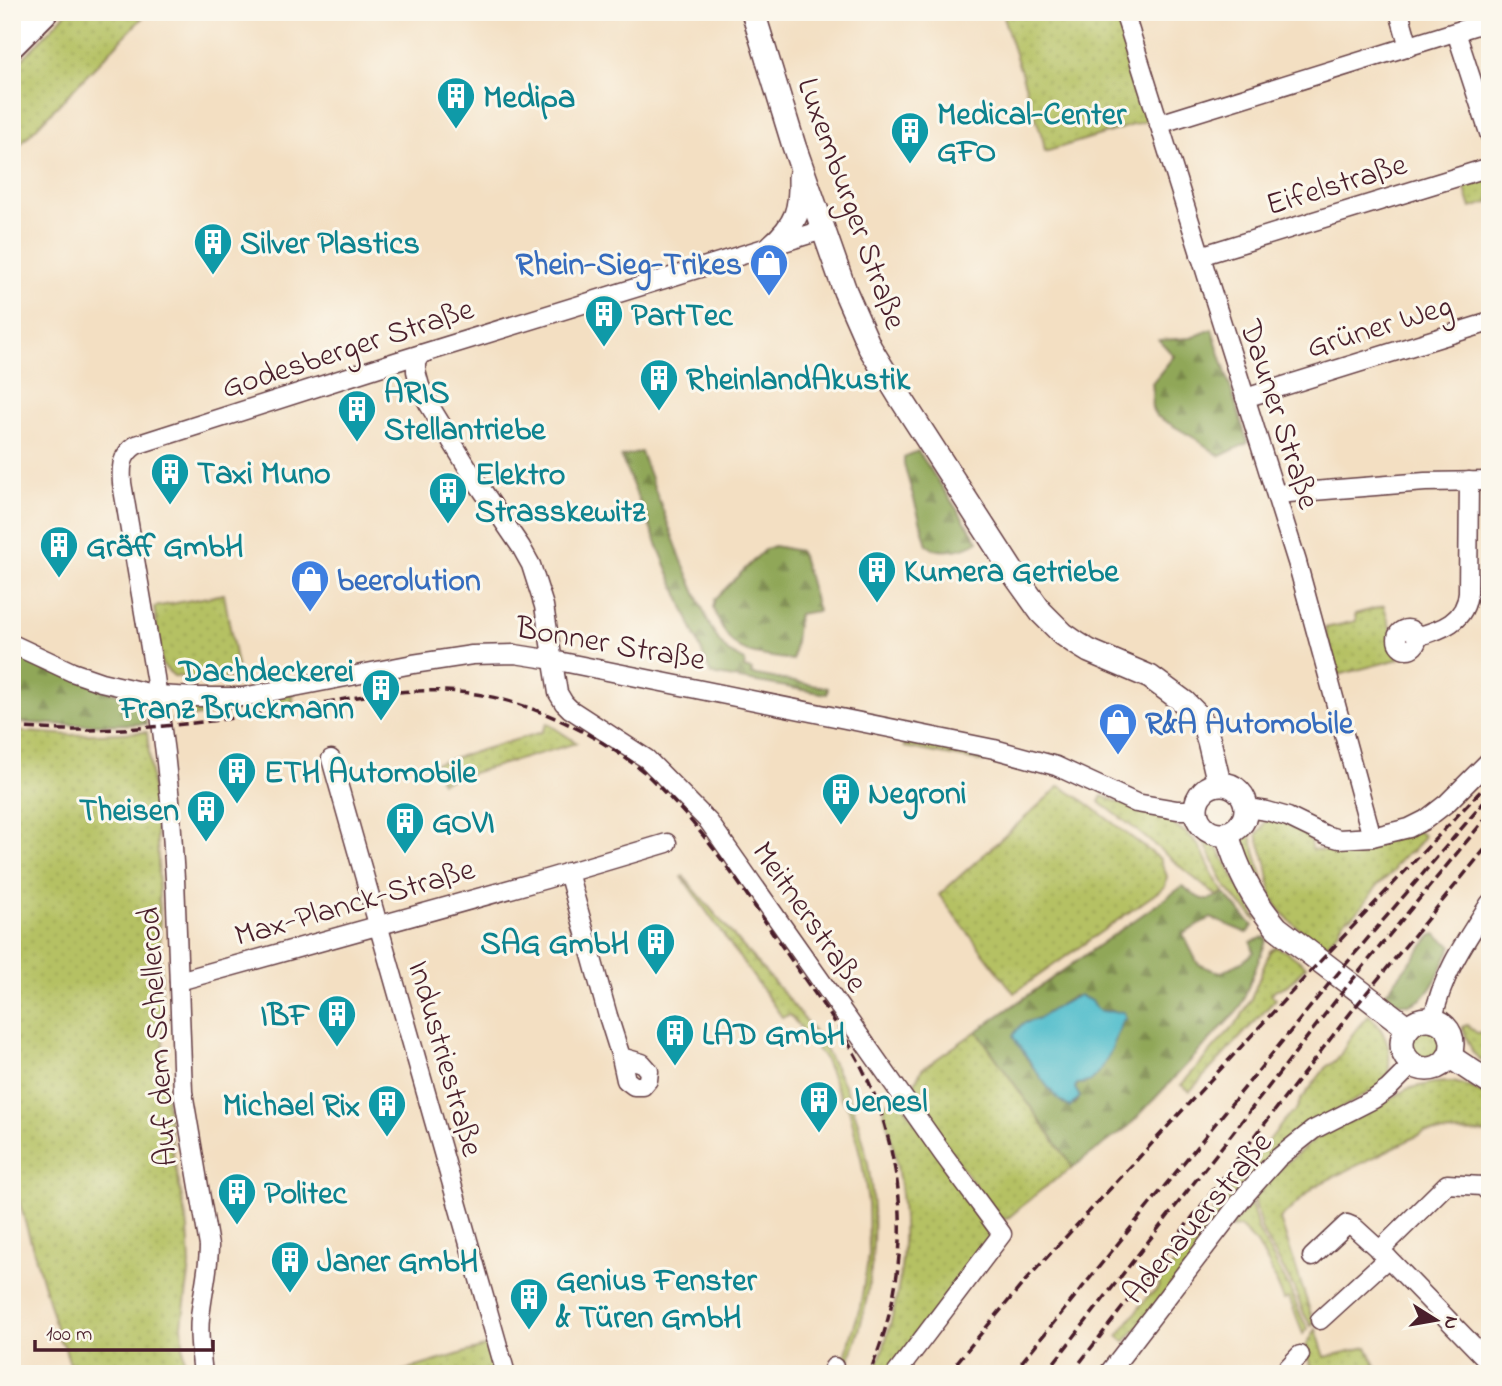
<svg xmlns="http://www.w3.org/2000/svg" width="1502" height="1386" viewBox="0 0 1502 1386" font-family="'Indie Flower',sans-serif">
<defs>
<pattern id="green-dots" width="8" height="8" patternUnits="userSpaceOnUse" patternTransform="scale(1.75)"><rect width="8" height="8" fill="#b5c163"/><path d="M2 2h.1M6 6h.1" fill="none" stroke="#9da556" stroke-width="1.8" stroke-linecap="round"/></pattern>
<pattern id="forest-firs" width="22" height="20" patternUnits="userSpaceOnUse" patternTransform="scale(1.75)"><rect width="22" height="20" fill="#90a759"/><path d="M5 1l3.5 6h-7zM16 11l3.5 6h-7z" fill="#78874a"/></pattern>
</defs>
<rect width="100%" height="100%" fill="#fbf7ec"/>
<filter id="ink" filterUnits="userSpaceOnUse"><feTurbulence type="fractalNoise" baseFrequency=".0143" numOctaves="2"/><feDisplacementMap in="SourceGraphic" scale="14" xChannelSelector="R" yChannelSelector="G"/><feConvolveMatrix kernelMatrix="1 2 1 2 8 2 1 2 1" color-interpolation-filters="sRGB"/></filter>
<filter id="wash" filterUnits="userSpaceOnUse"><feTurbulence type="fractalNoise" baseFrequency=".00686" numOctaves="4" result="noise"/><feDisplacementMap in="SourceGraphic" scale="28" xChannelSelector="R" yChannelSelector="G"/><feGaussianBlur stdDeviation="1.57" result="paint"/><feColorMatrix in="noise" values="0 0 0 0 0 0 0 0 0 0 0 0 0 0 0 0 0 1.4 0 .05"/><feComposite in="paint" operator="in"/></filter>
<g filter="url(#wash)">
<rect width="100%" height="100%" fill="#f3dfc2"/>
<g fill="url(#green-dots)" stroke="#807047" stroke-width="2">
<path d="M67,12H148L12,153V70Z"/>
<path d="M1004,12H1118L1149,120L1045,152L1043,140L1005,23Z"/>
<path d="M1487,175L1490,176V202L1471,208L1463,183Z"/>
<path d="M224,594L239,677L212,679L174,676L162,665L154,607Z"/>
<path d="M1384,606L1399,659L1338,675L1325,628L1356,621L1355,614Z"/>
<path d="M292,693L293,702L172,720L173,718L191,714L190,705Z"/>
<path d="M547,723L577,743L441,782L434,764L542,732Z"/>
<path d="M12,731L71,735L147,732L155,813L158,858L164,1075L173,1154L188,1228L189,1245L190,1266L182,1325L185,1374H73L64,1345L60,1341L57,1331L12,1177Z"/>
<path d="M905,738L998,759L986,757L984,762L904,747Z"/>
<path d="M1060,786L1084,801L1160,859L1167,876L1165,887L1014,993L939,895Z"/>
<path d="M1102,796L1150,814L1173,819L1176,827C1208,841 1204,869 1224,892L1217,896C1177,866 1140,830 1099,802Z"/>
<path d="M1261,816L1252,830L1251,836L1270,906C1263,892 1245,861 1243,848C1241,834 1248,820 1261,816Z"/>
<path d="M1269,816L1309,833L1311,849L1323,851L1330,842L1416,830L1424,836L1412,852L1407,853L1395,866L1394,871L1378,885L1363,905L1352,917L1347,918L1341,925L1339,930L1324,948L1290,921L1277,906L1272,896L1266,862L1257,835Z"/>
<path d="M1183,820C1193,822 1194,828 1202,834C1207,838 1211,840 1216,845L1257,919L1256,920C1245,908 1231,896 1223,882C1211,860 1208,837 1183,824Z"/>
<path d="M683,876C706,903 728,930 752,957C777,986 804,1015 824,1048C885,1146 887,1269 844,1374H837L844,1360L860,1307L869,1254L868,1204L865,1181L861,1158L849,1109L841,1098L824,1058L790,1015L782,1017L682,877Z"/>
<path d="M1276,947L1289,953L1306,966C1297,975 1289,988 1276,989L1271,994L1276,999L1190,1091L1181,1085L1240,1019L1251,999L1270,951Z"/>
<path d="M1369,1015C1379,1025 1387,1036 1389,1051C1390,1059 1388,1067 1390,1075L1377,1088L1316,1122L1125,1342L1118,1336L1149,1295C1156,1293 1159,1287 1160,1281L1186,1250L1215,1209C1221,1202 1230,1200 1231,1189L1288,1116C1295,1113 1298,1108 1300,1101L1327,1066C1339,1062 1345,1046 1351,1036C1356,1029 1363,1021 1369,1015Z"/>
<path d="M1467,1025L1477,1033L1490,1031V1068L1473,1053L1462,1027Z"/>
<circle cx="1427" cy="1044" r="19"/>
<path d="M977,1031L1073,1167L1040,1191L1007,1219L999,1218L911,1097L912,1088L922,1069Z"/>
<path d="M1453,1082L1470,1087L1490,1098V1133L1425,1132L1315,1186L1280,1219L1314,1323L1311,1326L1303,1312L1294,1288L1261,1229L1254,1198L1285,1164L1316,1138L1370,1112L1407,1089L1433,1083Z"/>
<path d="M898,1098L991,1224L992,1237L888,1374H874C911,1278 912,1203 882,1105Z"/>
<path d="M1251,1202L1258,1230L1290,1289L1300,1314L1308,1329L1303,1334L1289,1298L1284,1300L1269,1265L1257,1244L1240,1227L1230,1228Z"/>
<path d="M1316,1329L1325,1357L1367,1347L1380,1374H1315L1304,1350Z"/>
<path d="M490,1345L498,1374H393Z"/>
</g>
<g fill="url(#forest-firs)" stroke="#6d6342" stroke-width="2" fill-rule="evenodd">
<path d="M1212,329L1248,443L1220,456L1196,439L1158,417C1146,407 1155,396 1152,383L1174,356L1159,340L1191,338Z"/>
<path d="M918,451L978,541C965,550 940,555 927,545L904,464V457Z"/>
<path d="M641,452L682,561L710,626L719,641L728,652L745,661L744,668L752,670L751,674L828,688L827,694L711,674L621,457Z"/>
<path d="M774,546L799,551L802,556L818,611L798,614L793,660C745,653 731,656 713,607L715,599L764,550Z"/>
<path d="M12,651L120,695L121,701L137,706L144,711L146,724L67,725L12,722Z"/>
<path d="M1183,886C1199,900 1205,904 1224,893L1253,926L1247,933L1211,918L1183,934L1198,964L1220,973L1242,962L1254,952L1251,942L1264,937L1267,939L1240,1008L1129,1126L1073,1167L977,1031ZM1074,996L1098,1011H1114L1086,1083L1078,1084L1075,1088L1078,1101L1073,1105L1064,1104L1039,1075L1026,1057L1022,1024L1039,1018Z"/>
<path d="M1435,934L1452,946C1437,975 1424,1025 1384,995L1431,936Z"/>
</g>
<path fill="#52becc" stroke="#4e6e7c" stroke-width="2" d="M1079,995L1091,1001C1097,1016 1110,1010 1124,1012L1126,1019L1122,1021C1117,1037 1104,1073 1089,1082C1088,1082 1078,1084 1077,1084L1075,1088L1080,1097L1070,1107C1055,1101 1034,1069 1025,1054C1021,1048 1015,1043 1013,1035L1022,1024L1039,1018L1058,1006Z"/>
</g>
<g filter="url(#ink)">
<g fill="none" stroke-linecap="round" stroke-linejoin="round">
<g stroke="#633c42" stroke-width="21">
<g id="minor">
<path d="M1124,12L1297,562L1372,837"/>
<path d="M1399,12L1409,47"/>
<path d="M1456,32L1490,136"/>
<path d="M1159,124L1490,21"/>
<path d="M1200,256L1490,167"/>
<path d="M421,354L416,362V371L420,386L428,403L476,481L521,547L531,565L544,606L558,693L564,703L570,709L647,759L709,822L943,1154L1002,1234L896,1374"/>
<path d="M1245,398L1490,322"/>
<path d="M1276,494L1425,482L1490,481"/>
<circle cx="1407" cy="639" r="10"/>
<path d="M1416,637C1441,630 1466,622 1468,592L1469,481"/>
<path d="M12,644L72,672L101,682L157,695L195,697H243L413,664L472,655L515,654L553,660L994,749L1056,766L1136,803L1177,810H1196"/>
<path d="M331,759L506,1374"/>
<path d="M1247,808L1267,811L1288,817L1325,835L1339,839L1372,837L1409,828L1425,820L1447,803L1490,760"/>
<path d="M568,872L608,1016L621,1057L626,1080L634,1086H643L648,1080L649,1071L642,1063L621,1057"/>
<path d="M179,981L546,879L667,843"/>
<path d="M1433,1020C1441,976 1466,940 1490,903"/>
<path d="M1379,1251L1447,1184L1482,1186L1490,1193"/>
<path d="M1312,1257L1347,1224L1354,1227L1388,1258L1320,1320"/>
<path d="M1388,1258L1490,1363"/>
<path d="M203,1374C201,1355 198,1337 200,1318C202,1294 209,1270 209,1246L183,1092L175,879L170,800L165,753L155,677L122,483C121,467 121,455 136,445L395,362L823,230"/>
<path d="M831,1374L834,1367"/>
<path d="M1108,1374L1246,1194L1278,1158L1313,1130L1374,1099L1388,1089L1412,1065"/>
<path d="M1282,1374L1300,1355"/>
</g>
</g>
<g stroke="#633c42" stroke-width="26">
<g id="major">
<path d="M753,12L794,146L845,291L870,348L900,397L1016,577L1041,612L1063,634L1076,643L1089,651L1150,677L1184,702L1197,715L1205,729L1209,741L1219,783"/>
<path d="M772,246C797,224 801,209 800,177"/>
<circle cx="1221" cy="809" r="25"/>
<path d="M1227,834C1238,871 1252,899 1277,928L1408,1028"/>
<circle cx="1427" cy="1044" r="25"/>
<path d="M1449,1056L1490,1083"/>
</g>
</g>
<g stroke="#633c42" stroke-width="30">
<g id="highway">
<path d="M12,15L15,12"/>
<path d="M12,44L44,12"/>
</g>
</g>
<use href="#minor" stroke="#fff" stroke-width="18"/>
<use href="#major" stroke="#fff" stroke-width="23"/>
<use href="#highway" stroke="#fff" stroke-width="26"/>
<g stroke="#4a1f2b" stroke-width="3.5" stroke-dasharray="10 5" stroke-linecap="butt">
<path d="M12,727C98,735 182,726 267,713C339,701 413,681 487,696C544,708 597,735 643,771C653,780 662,790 672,800C718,848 754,906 792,961C817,998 846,1033 865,1074C880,1104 889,1137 895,1170C908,1238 896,1311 869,1374"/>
<path d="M947,1374L1026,1280L1311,971L1490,781"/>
<path d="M1012,1374L1328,985L1490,795"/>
<path d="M1045,1374L1340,995L1490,813"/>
<path d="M1071,1374L1355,1007L1490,843"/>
</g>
</g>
</g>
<defs>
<g id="building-pin" transform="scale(2.0125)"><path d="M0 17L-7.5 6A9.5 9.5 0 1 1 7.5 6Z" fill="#0f9aa8" stroke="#fbf7ec"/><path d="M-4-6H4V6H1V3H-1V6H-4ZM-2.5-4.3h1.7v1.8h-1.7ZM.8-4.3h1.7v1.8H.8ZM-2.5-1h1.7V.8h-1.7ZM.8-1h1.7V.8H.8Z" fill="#fff"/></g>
<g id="shop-pin" transform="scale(2.0125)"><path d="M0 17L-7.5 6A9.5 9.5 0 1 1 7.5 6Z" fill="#3f7fe0" stroke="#fbf7ec"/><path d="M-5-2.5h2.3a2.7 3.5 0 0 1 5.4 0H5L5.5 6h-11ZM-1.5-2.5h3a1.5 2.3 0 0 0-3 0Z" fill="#fff"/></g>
</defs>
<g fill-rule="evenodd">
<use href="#building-pin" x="456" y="96"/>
<use href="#building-pin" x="910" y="131"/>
<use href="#building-pin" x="213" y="242"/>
<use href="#shop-pin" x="769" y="263"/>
<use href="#building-pin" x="604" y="314"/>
<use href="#building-pin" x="659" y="378"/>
<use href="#building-pin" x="357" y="409"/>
<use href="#building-pin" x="170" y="472"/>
<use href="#building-pin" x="448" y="491"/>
<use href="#building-pin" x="59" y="545"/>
<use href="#building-pin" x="877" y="570"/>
<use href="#shop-pin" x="310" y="579"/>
<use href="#building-pin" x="381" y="688"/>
<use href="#shop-pin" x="1118" y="722"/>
<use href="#building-pin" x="237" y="771"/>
<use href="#building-pin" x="841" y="792"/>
<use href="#building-pin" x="206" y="809"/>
<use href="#building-pin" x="405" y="821"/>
<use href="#building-pin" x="656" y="942"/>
<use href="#building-pin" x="337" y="1014"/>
<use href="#building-pin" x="675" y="1033"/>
<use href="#building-pin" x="819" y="1100"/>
<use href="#building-pin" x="387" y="1104"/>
<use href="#building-pin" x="237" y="1192"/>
<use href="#building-pin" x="290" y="1260"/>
<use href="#building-pin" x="529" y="1297"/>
</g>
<g text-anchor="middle" stroke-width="6" stroke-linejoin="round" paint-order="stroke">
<g font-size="32" font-weight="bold" fill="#0d838f" stroke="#fbf7ec" text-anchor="start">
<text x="483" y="107">Medipa</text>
<text x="937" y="124">Medical-Center<tspan x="937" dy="37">GFO</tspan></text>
<text x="240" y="253">Silver Plastics</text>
<text x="631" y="325">PartTec</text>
<text x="686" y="389">RheinlandAkustik</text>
<text x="384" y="402">ARIS<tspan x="384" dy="37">Stellantriebe</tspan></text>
<text x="197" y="483">Taxi Muno</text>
<text x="475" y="484">Elektro<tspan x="475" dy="37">Strasskewitz</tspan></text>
<text x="86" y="556">Gräff GmbH</text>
<text x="904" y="581">Kumera Getriebe</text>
<text x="354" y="681" text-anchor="end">Dachdeckerei<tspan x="354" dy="37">Franz Bruckmann</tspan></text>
<text x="264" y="782">ETH Automobile</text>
<text x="868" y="803">Negroni</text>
<text x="179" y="820" text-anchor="end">Theisen</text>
<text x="432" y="832">GOVI</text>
<text x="629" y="953" text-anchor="end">SAG GmbH</text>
<text x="310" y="1025" text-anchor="end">IBF</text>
<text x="702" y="1044">LAD GmbH</text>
<text x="846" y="1111">Jenesl</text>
<text x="360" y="1115" text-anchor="end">Michael Rix</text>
<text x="264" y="1203">Politec</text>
<text x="317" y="1271">Janer GmbH</text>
<text x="556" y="1290">Genius Fenster<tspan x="556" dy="37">&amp; Türen GmbH</tspan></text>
</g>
<g font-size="32" fill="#4a1f2b" stroke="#fbf7ec">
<text transform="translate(1336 183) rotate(-17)" y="11">Eifelstraße</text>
<text transform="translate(853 203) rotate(70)" y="11">Luxemburger Straße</text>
<text transform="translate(1379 325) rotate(-17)" y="11">Grüner Weg</text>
<text transform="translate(347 347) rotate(-18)" y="11">Godesberger Straße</text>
<text transform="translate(1281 414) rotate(72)" y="11">Dauner Straße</text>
<text transform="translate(611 642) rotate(10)" y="11">Bonner Straße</text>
<text transform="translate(354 901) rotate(-16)" y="11">Max-Planck-Straße</text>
<text transform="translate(811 916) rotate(55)" y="11">Meitnerstraße</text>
<text transform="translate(156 1037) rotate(-94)" y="11">Auf dem Schellerod</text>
<text transform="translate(447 1058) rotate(74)" y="11">Industriestraße</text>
<text transform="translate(1196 1217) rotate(-50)" y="11">Adenauerstraße</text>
</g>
<g font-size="32" font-weight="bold" fill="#366cbe" stroke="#fbf7ec" text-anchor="start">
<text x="742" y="274" text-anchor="end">Rhein-Sieg-Trikes</text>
<text x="337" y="590">beerolution</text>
<text x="1145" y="733">R&amp;A Automobile</text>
</g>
</g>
<rect width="1502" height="1386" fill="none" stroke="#fbf7ec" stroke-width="42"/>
<g transform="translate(1436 1320) rotate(101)" stroke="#fbf7ec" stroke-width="5" paint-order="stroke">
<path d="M0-5L12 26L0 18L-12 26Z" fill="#4a1f2b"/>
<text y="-10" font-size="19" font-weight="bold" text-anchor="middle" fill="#4a1f2b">N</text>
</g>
<path d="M35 1340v10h178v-10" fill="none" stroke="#4a1f2b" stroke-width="3.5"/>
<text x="46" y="1340" font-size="21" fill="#4a1f2b" stroke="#fbf7ec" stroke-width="5" paint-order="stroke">100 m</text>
</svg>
